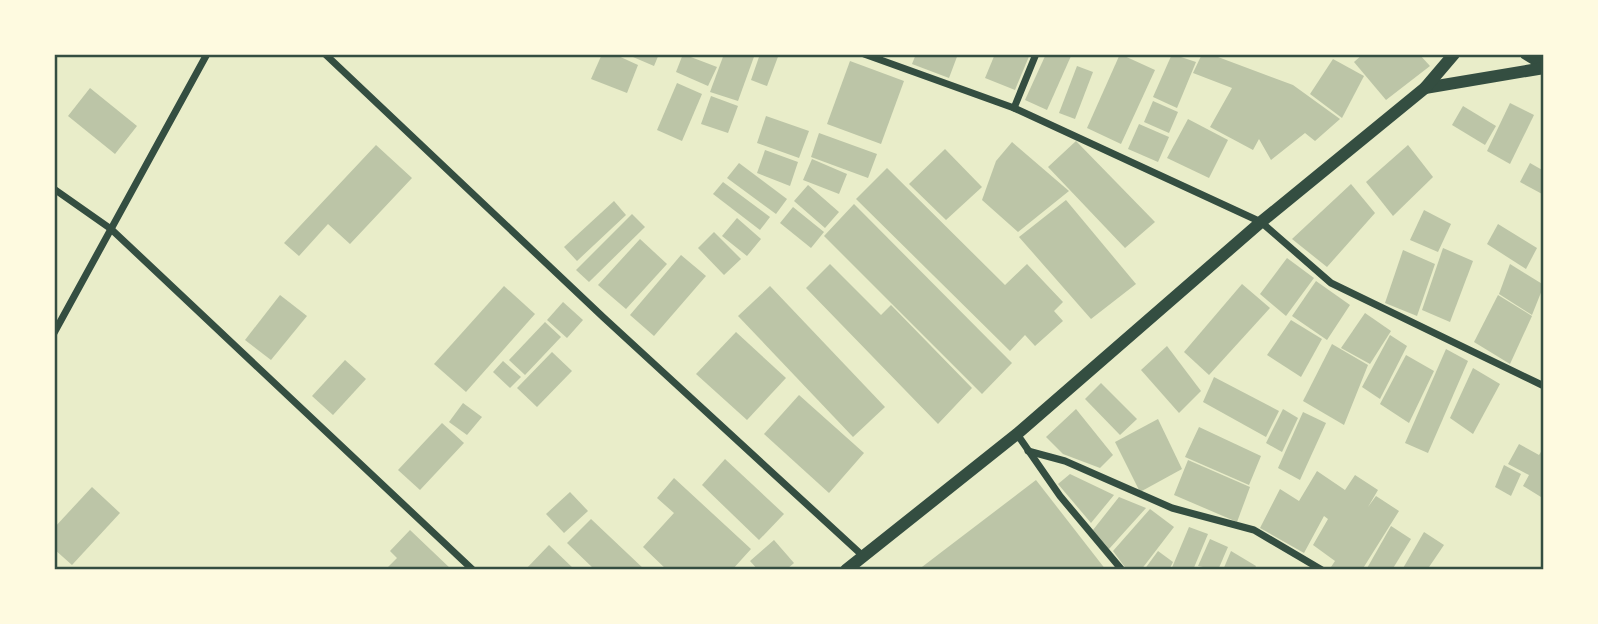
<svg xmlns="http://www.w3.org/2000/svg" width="1598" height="624" viewBox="0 0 1598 624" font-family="Lato,sans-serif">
<rect width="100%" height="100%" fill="#e9edc9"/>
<g fill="#bcc5a7">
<path d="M602,54H614L638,65L627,93L591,79Z"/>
<path d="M626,54H659L654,66Z"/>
<path d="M683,54L717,67L708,86L676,72Z"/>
<path d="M724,54H755L738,101L710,92Z"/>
<path d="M760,54H779L767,86L751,80Z"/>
<path d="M916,54H958L949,78L912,64Z"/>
<path d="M995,54H1030L1015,90L985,78Z"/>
<path d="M1046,54L1071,56L1047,110L1025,100Z"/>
<path d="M1120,54L1155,70L1121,144L1087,128Z"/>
<path d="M1172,54L1196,62L1177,108L1153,97Z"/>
<path d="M1202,54H1210L1293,85L1340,119L1315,141L1305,133L1271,160L1259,139L1253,150L1210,127L1232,88L1193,73Z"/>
<path d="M1363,54H1419L1430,66L1386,100L1354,62Z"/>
<path d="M1333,59L1364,76L1342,118L1310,94Z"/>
<path d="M850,61L904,81L881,144L827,124Z"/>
<path d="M1077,66L1093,72L1075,119L1059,113Z"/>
<path d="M677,83L702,94L682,141L657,130Z"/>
<path d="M90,88L137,126L115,154L68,116Z"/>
<path d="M711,96L738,106L728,133L701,124Z"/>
<path d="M1153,101L1178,112L1169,133L1144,122Z"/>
<path d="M1510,103L1534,115L1510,164L1487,151Z"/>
<path d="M1463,106L1496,126L1485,145L1452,125Z"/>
<path d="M766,116L809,131L799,158L757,143Z"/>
<path d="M1188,119L1228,140L1209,178L1167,158Z"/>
<path d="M1139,124L1169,137L1158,162L1128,149Z"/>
<path d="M819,133L877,154L868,178L811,157Z"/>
<path d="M1076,141L1155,222L1125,248L1048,167Z"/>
<path d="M1012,142L1069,191L1018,232L982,200L996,161Z"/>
<path d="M376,145L412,178L350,244L328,224L299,256L284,243Z"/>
<path d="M1408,145L1433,177L1393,216L1366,182Z"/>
<path d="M945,149L982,187L946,220L909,184Z"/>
<path d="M765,150L798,162L790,186L757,173Z"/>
<path d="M812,159L847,174L839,194L803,180Z"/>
<path d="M739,163L787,199L776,214L727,178Z"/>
<path d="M1530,163L1544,171V195L1520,182Z"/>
<path d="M887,168L1005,285L1027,264L1063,302L1054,311L1063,321L1035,346L1025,335L1010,351L856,199Z"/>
<path d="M723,182L770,217L760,230L713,194Z"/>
<path d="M1351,184L1375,213L1327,267L1292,239Z"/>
<path d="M808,185L839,212L825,228L794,201Z"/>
<path d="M1066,200L1136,284L1091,319L1019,237Z"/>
<path d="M614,201L626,215L577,261L564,247Z"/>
<path d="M854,204L1012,363L982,394L824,236Z"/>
<path d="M793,207L824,232L811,248L780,223Z"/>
<path d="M1424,210L1451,224L1438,252L1410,240Z"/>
<path d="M632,214L645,227L589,282L576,270Z"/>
<path d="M737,218L761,239L747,256L722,236Z"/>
<path d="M1498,224L1537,248L1526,269L1487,244Z"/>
<path d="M714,232L741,259L724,275L698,248Z"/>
<path d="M640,239L667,264L626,309L598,285Z"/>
<path d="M1443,248L1473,261L1450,322L1422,310Z"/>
<path d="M1403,250L1435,264L1417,316L1385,303Z"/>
<path d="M681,255L706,276L654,336L630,315Z"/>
<path d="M1287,258L1314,278L1286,316L1260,294Z"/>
<path d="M830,264L881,315L891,305L972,388L938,424L806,288Z"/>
<path d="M1510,264L1544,285L1532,315L1499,294Z"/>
<path d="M1316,281L1350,305L1327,340L1292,316Z"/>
<path d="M1242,284L1270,308L1209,375L1184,352Z"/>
<path d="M504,286L535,314L466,392L434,364Z"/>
<path d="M770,286L885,407L853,437L738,316Z"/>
<path d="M280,295L307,316L271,360L245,340Z"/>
<path d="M1498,295L1532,316L1510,364L1474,342Z"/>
<path d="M563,302L583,320L567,338L547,320Z"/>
<path d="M1365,313L1391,331L1370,364L1341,348Z"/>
<path d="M1291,320L1322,339L1301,377L1267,355Z"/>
<path d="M545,322L561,337L525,375L509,360Z"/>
<path d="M736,332L786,378L747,420L696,374Z"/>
<path d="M1390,335L1407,346L1380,399L1362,387Z"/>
<path d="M1332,344L1368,365L1344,425L1303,401Z"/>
<path d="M1167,346L1201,391L1179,413L1141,370Z"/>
<path d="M1446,349L1468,361L1428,453L1405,443Z"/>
<path d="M552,352L572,371L537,407L517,388Z"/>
<path d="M1406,355L1434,371L1409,423L1380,404Z"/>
<path d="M345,360L366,379L333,415L312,396Z"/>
<path d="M503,361L521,377L510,388L493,372Z"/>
<path d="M1473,368L1500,384L1473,434L1450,418Z"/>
<path d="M1214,377L1279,411L1266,437L1203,402Z"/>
<path d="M1101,383L1137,419L1120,435L1085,399Z"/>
<path d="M799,395L864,453L829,493L764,434Z"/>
<path d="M463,403L482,417L467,435L449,422Z"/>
<path d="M1076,409L1113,455L1100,468L1063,454L1046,437Z"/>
<path d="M1283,409L1298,418L1282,452L1266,443Z"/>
<path d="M1303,412L1326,423L1300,480L1278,468Z"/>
<path d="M1158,419L1182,469L1140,492L1115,442Z"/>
<path d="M442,423L464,443L420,490L398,470Z"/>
<path d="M1199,427L1261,456L1249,485L1185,457Z"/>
<path d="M1519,444L1539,455L1544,447L1541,497L1523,486L1529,475L1508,464Z"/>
<path d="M725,459L784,514L759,540L702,485Z"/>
<path d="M1188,460L1250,487L1237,522L1174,495Z"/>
<path d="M1504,465L1521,474L1511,496L1495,487Z"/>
<path d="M1317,471L1345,490L1355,475L1378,490L1368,507L1376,496L1399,511L1362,570H1336L1331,567L1335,561L1313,545L1328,519L1324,516L1304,553L1260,528L1280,489L1299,501Z"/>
<path d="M1070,474L1114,495L1091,523L1058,484Z"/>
<path d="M674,478L751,549L732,570H667L643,547L674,513L657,498Z"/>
<path d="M1036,480L1106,570H918Z"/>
<path d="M92,487L120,513L72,565L54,549V528Z"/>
<path d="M570,492L588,511L564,533L546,514Z"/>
<path d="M1119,497L1146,508L1109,549L1093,530Z"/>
<path d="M1150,509L1174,527L1141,570H1127L1113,551Z"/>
<path d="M591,519L645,570H595L567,543Z"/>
<path d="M1391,526L1411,539L1392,570H1366Z"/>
<path d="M1189,527L1208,534L1193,570H1171Z"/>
<path d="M410,530L452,570H385L397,558L390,551Z"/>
<path d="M1424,532L1444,545L1427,570H1402Z"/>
<path d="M1210,539L1228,547L1218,570L1198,566Z"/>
<path d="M774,540L794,563L786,570H758L750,561Z"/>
<path d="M549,545L575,570H525Z"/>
<path d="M1158,551L1173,562L1169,570H1144Z"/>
<path d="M1231,551L1256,566L1254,570H1223Z"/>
</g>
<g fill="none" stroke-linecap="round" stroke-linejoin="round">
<g stroke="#344e41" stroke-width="7">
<path d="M325,54L603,317L863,556"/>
<path d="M864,54L1014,108L1261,222L1331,283L1544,386"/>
<path d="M1014,108L1036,54"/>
<path d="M54,189L111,229L473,570"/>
<path d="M54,333L207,54"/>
<path d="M1017,434L1060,496L1122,570"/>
<path d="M1028,451L1065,461L1172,508L1254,530L1322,570"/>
</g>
<g stroke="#344e41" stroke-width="12">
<path d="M1526,54L1544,65"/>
<path d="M1425,88L1544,68"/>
<path d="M846,570L1017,434L1261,222L1425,88L1454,54"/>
</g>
</g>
<rect width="1598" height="624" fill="none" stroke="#fefae0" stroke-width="112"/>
<rect x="56" y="56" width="1486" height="512" fill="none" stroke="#344e41" stroke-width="2.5"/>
</svg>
